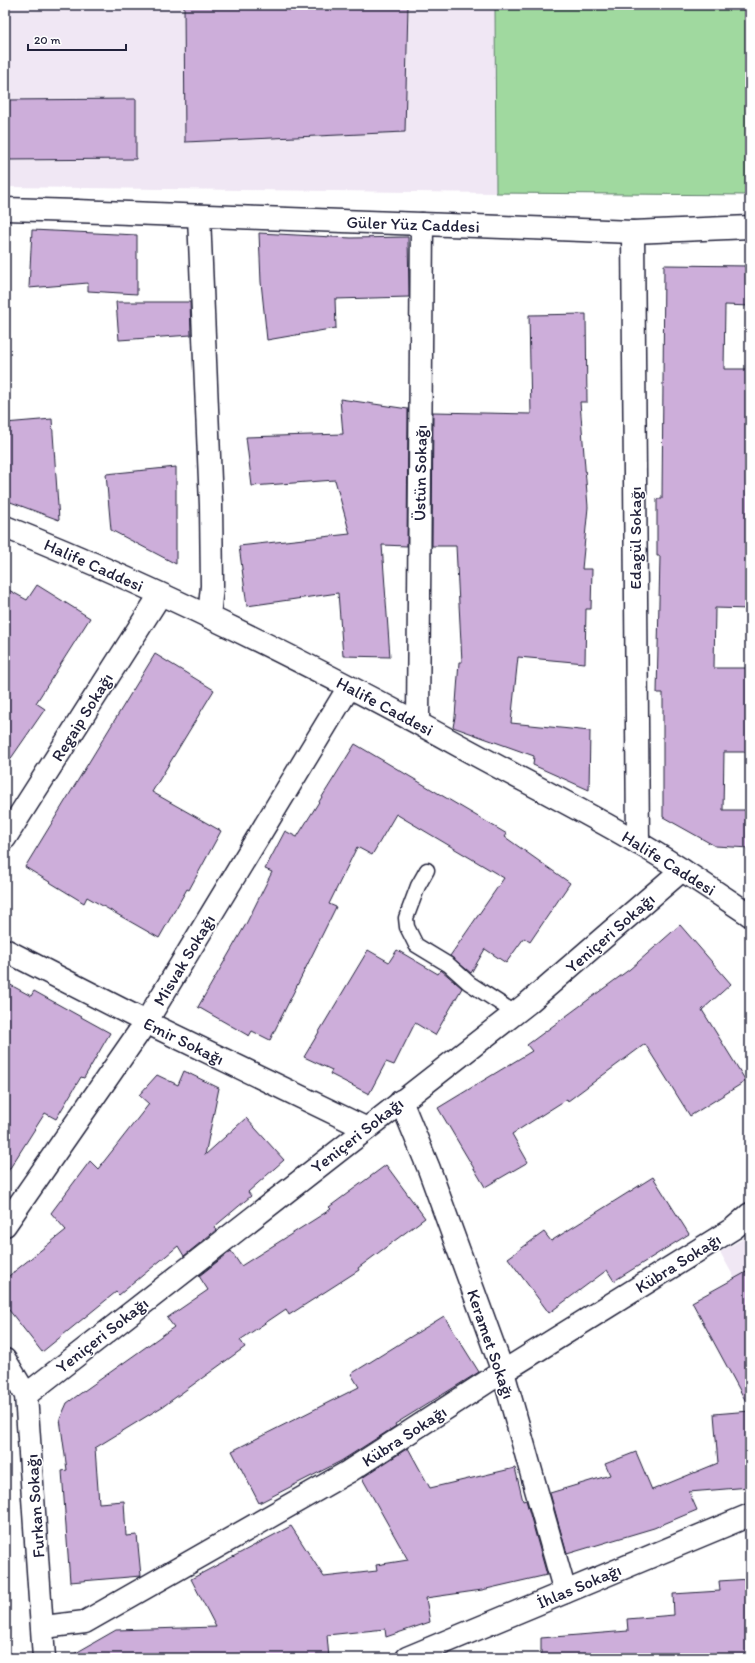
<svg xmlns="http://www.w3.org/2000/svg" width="755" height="1663" viewBox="0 0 755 1663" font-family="Itim,sans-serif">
<rect width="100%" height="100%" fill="#fff"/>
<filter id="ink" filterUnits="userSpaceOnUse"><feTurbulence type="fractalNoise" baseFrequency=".025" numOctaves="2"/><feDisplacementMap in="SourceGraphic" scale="8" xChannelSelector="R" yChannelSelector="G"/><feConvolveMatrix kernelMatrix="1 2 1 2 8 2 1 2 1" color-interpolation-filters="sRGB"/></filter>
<g filter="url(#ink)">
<g fill="#f0e7f4">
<path d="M5,5H495L496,193L5,187Z"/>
<path d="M750,1235V1306L720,1252Z"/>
</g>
<path fill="#a0d99f" stroke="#617e6d" d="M495,5H750V195L496,193Z"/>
<g fill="#cdaeda" stroke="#22223b">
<path d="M184,5H408L405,132L185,142Z"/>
<path d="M136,99V159L5,160V100Z"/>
<path d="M32,230L137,235V294L88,291V283L29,288Z"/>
<path d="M259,233L351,238L408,237L409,297L335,299L336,328L267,340L261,282Z"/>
<path d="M664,265L750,266V306L725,305L724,369H750V609L715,608L714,668H750V752H724L723,810H750V848L715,846L663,817V693H657L660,556H657V499H662Z"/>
<path d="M116,302H190L191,335L119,340Z"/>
<path d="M586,314L587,402H580L588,507L582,569H592L591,609H586L585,663L518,657L511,723L590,731L589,790L533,765L534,756L453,727L455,717L459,662H462L456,546H432L433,412L531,414L529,315Z"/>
<path d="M340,399L408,409L407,546L382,545L390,657L343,656L338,593L247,606L239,546L350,534L335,480L252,486L246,437L343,434Z"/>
<path d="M52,419L57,491L59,520L5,500V423Z"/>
<path d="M176,467V564L111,530L106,474Z"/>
<path d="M37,585L90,618L36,703L45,709L5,767V588L27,600Z"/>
<path d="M155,654L214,690L152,792L221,831L189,890L187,889L159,938L87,897L84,903L25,867Z"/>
<path d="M355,744L507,834L505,837L570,883L530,942L524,938L506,963L485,949L471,973L450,956L504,878L396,814L372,855L357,847L329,904L336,907L270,1040L252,1031L249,1036L198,1007L246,924L272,872L265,869L285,831L297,837Z"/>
<path d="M680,925L731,984L702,1010L746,1081L690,1116L645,1044L568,1101L567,1099L512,1134L528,1162L485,1187L438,1108L532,1051L527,1045L630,969Z"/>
<path d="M368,950L389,962L397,950L438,974L441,970L462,988L435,1035L415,1023L394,1065L386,1062L369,1094L330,1074L332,1070L304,1057Z"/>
<path d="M5,982L31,996L34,991L110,1033L84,1078L81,1077L56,1119L45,1113L5,1176Z"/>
<path d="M184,1071L219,1088L205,1155L246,1118L284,1160L248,1192L251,1196L214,1227L216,1230L184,1256L178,1246L119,1295L116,1292L42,1352L5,1305V1279L66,1230L51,1213L90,1161L98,1169L149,1104L139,1095L157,1075L178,1085Z"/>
<path d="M386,1165L425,1218L358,1268L359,1270L289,1315L286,1309L240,1340L245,1347L165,1405L95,1448L99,1503L124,1501L126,1536L137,1535L141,1576L70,1582L62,1471L67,1470L60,1419L67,1403L174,1327L167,1318L208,1290L199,1276L231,1251L241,1266L331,1209L329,1207Z"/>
<path d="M653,1177L689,1234L614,1281L607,1270L549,1313L508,1258L544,1232L551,1241Z"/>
<path d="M750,1270V1409L692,1302Z"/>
<path d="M444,1316L479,1372L395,1424L396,1426L341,1461L259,1503L232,1451L359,1387L351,1374Z"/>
<path d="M750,1411V1487L689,1492L697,1510L654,1528L567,1554L550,1493L610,1475L605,1464L636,1452L652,1490L718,1463L714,1414Z"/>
<path d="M408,1448L430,1488L515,1468L523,1501L526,1500L547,1575L482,1590L426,1598L430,1622L386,1637L385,1629L327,1635L329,1658H67L116,1630L216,1627L191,1579L291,1526L324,1577L377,1571L376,1565L408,1560L362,1478Z"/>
<path d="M750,1579V1658H541V1638L628,1631L627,1619L674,1615L673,1594L720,1591L719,1581Z"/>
</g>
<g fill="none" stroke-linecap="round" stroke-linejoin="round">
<g stroke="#22223b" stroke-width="17">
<path id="service" d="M427,870L418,886L406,918L407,927L416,945L449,965L469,983L515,1013"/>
</g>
<g stroke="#22223b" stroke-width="25">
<g id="minor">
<path d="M5,209L76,211"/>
<path d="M199,216L211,505L212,586L209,617"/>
<path d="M633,232L638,843"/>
<path d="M418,722L422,224"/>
<path d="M5,838L160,595"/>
<path d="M5,950L146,1022L365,1128"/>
<path d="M401,1101L429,1169L503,1372L565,1592"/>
<path d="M5,1225L146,1022L349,687"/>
<path d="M5,1360L26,1395L44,1658"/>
<path d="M26,1395L528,1003L682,870"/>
<path d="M44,1627L85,1622L348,1472L488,1381L734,1228L750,1214"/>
<path d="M407,1658L750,1515"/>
</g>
</g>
<g stroke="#22223b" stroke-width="25">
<g id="tertiary">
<path d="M76,211L633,232L750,227"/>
<path d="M5,527C164,590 320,669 469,751C526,782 584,811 640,844C678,866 714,891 750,915"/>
</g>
</g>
<use href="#service" stroke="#fff" stroke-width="14"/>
<use href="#minor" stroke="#fff" stroke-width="22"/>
<use href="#tertiary" stroke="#fff" stroke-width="22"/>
</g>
</g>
<g text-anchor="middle" stroke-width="3" stroke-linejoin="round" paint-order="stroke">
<g font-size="17" fill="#22223b" stroke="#fff">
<text transform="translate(413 224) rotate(2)" y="6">Güler Yüz Caddesi</text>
<text transform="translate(420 473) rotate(-89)" y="6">Üstün Sokağı</text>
<text transform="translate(635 538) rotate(-90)" y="6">Edagül Sokağı</text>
<text transform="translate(94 565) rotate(24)" y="6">Halife Caddesi</text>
<text transform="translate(385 706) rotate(28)" y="6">Halife Caddesi</text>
<text transform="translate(82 717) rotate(-58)" y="6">Regaip Sokağı</text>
<text transform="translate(669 863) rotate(32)" y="6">Halife Caddesi</text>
<text transform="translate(610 933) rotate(-41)" y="6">Yeniçeri Sokağı</text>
<text transform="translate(184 960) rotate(-59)" y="6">Misvak Sokağı</text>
<text transform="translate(184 1041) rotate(26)" y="6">Emir Sokağı</text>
<text transform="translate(357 1135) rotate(-38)" y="6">Yeniçeri Sokağı</text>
<text transform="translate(678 1263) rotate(-32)" y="6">Kübra Sokağı</text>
<text transform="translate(102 1335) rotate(-38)" y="6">Yeniçeri Sokağı</text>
<text transform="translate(491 1344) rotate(71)" y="6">Keramet Sokağı</text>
<text transform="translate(404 1436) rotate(-33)" y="6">Kübra Sokağı</text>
<text transform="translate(35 1506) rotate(-94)" y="6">Furkan Sokağı</text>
<text transform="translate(579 1586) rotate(-23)" y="6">İhlas Sokağı</text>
</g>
</g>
<rect width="755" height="1663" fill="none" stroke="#fff" stroke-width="20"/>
<rect x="10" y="10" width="735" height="1643" fill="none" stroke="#22223b" stroke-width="1.5" filter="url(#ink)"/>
<path d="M28 44v6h98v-6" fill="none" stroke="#22223b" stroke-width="2"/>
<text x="34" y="44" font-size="12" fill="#22223b" stroke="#ffffff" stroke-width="3" paint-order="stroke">20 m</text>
</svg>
